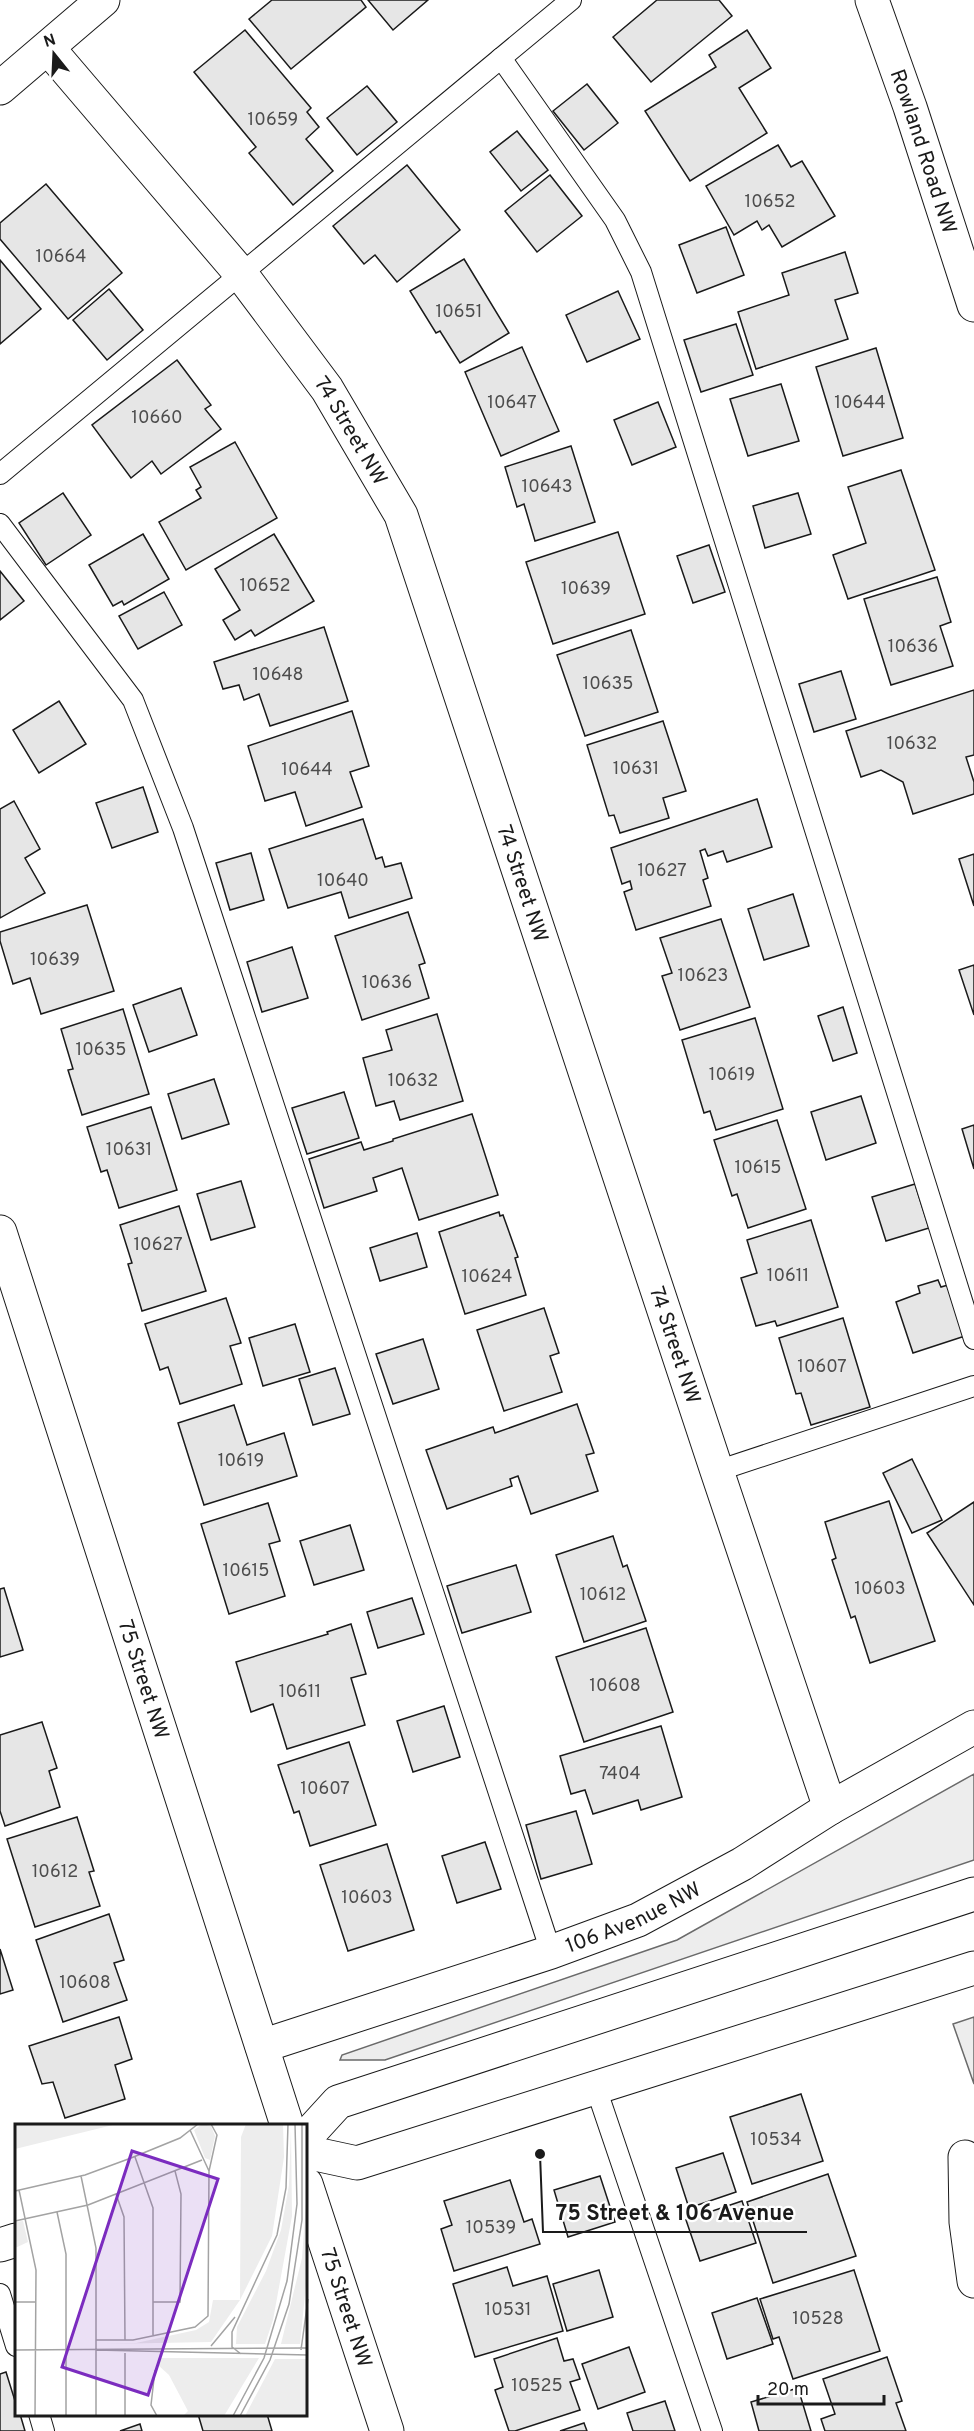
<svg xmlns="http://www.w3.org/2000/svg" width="974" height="2431" viewBox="0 0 974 2431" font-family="Overpass,sans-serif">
<rect width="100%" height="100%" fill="#fff"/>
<g fill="#ededed" stroke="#6a6a6a" stroke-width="1.5">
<path d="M974,1774V1860L385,2060H340L342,2055L677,1940Z"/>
<path d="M974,2017V2084L953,2024Z"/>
</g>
<g fill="#e6e6e6" stroke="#1a1a1a" stroke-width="1.5">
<path d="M272,0H361L366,7L291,69L249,19Z"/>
<path d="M368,0H428L393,30Z"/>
<path d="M657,0H719L732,16L651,82L613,37Z"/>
<path d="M245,30L311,108L307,112L319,127L306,139L333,171L293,205L249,153L256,147L194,72Z"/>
<path d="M747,30L771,68L739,88L767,133L690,181L645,111L716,67L709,55Z"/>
<path d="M587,84L618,123L584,150L553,111Z"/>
<path d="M367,86L397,122L357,155L327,118Z"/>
<path d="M517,131L548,170L521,191L490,152Z"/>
<path d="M778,145L791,167L802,161L835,216L782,247L769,225L762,230L757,221L734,235L706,186Z"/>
<path d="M407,165L460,230L397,282L375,255L364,264L333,226Z"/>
<path d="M550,175L582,216L537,252L505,211Z"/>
<path d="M46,184L122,273L68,319L0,239V223Z"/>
<path d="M726,227L744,275L697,293L679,245Z"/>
<path d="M845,252L858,293L835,300L848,339L756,369L738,312L789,295L782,273Z"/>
<path d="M464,259L509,333L460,363L440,331L436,333L410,291Z"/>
<path d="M0,260L41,309L0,344Z"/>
<path d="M109,289L143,330L107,360L73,320Z"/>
<path d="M618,291L640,339L587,362L566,315Z"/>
<path d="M736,324L753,375L701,392L684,340Z"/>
<path d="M522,347L559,431L501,456L465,372Z"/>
<path d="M876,348L903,438L843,456L816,367Z"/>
<path d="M177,360L211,405L205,409L221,429L161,474L152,461L131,478L92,425Z"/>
<path d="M781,384L799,441L748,456L730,399Z"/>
<path d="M658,402L676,447L632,465L614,420Z"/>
<path d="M235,442L277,518L186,570L159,522L201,498L196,490L201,487L190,467Z"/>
<path d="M571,446L595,522L535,541L524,504L517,507L505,467Z"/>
<path d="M901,470L935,570L848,599L833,555L866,543L848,487Z"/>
<path d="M63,493L91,535L46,565L19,523Z"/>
<path d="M798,493L811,534L765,548L753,506Z"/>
<path d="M618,532L645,614L553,644L526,562Z"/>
<path d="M143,534L169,579L124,605L122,601L113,606L89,565Z"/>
<path d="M274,534L314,601L255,636L251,630L235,640L223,620L240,610L215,569Z"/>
<path d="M709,545L725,592L693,603L677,556Z"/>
<path d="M0,571L24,601L0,620Z"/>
<path d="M937,577L951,622L940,626L953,666L891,685L864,599Z"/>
<path d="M164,592L182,625L138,649L119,616Z"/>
<path d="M324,627L348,701L270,726L259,694L244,700L239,685L223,689L214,662Z"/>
<path d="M631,630L658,712L585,736L557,655Z"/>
<path d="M841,671L856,719L814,732L799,684Z"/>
<path d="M974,690V755L966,757L974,782V794L913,814L903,782L881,770L861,777L846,731Z"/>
<path d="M59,701L86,744L39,773L13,730Z"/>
<path d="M352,711L369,766L350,772L362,807L306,826L295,792L265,801L248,746Z"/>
<path d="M663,721L686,791L663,798L669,818L620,833L614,815L609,816L587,745Z"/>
<path d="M143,787L158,832L112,848L96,803Z"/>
<path d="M757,799L772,847L727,862L723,851L708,856L705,849L700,851L708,878L703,880L711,906L636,930L624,892L632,889L630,881L622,884L611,848Z"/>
<path d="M14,801L40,849L25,858L45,893L0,918V809Z"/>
<path d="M363,819L376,859L382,857L385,867L401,863L412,898L349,918L341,892L288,908L269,849Z"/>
<path d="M251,853L264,900L230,910L216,863Z"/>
<path d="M974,854V906L959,859Z"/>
<path d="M793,894L809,946L764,960L748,909Z"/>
<path d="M87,905L114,991L41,1014L30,978L13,984L0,941V932Z"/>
<path d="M408,912L425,963L419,965L429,998L362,1020L335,936Z"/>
<path d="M721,919L750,1007L680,1030L662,976L672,973L660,938Z"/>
<path d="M292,947L308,998L262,1012L247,962Z"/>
<path d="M974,965V1015L959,970Z"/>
<path d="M181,988L197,1035L149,1052L133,1005Z"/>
<path d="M843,1007L857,1053L833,1061L818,1016Z"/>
<path d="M123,1009L149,1094L82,1115L68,1070L73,1069L61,1029Z"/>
<path d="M437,1014L463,1101L400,1120L394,1101L376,1106L363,1058L392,1050L386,1030Z"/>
<path d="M755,1018L783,1109L716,1130L710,1111L704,1113L682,1040Z"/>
<path d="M214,1079L229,1124L182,1139L168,1094Z"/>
<path d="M344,1092L359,1138L307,1154L292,1108Z"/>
<path d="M861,1096L876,1143L826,1160L811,1112Z"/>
<path d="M151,1107L177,1190L119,1208L107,1170L101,1172L87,1127Z"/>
<path d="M472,1114L498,1195L419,1220L402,1168L373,1178L377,1191L324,1208L309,1159L361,1142L364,1150L393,1141V1139Z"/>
<path d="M777,1120L806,1209L748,1228L737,1194L732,1196L714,1140Z"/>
<path d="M974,1125V1169L962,1129Z"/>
<path d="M241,1181L255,1227L211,1240L197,1194Z"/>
<path d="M915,1184L929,1228L886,1241L872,1197Z"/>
<path d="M179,1206L206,1291L142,1311L128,1264L132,1263L120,1225Z"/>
<path d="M499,1212L500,1216L503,1215L518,1257L515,1258L526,1295L465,1314L439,1232Z"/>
<path d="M811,1220L838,1307L777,1326L775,1321L756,1326L741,1278L757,1273L747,1240Z"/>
<path d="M417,1233L427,1267L380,1281L370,1248Z"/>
<path d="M938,1280L941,1287L948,1285L965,1336L913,1353L896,1302L920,1293L918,1286Z"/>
<path d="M226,1298L241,1343L230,1346L242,1384L180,1404L168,1367L160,1370L145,1324Z"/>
<path d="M544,1308L559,1353L550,1356L562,1392L504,1411L477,1330Z"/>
<path d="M843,1318L870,1407L811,1425L801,1393L796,1394L779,1338Z"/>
<path d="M295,1324L310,1372L263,1386L249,1338Z"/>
<path d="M423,1339L439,1389L393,1404L376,1354Z"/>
<path d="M335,1368L350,1414L313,1425L299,1379Z"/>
<path d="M577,1404L594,1453L586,1455L598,1491L531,1514L518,1476L510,1479L512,1486L447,1509L426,1450L493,1427L495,1433Z"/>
<path d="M234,1405L247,1445L284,1433L297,1476L204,1505L178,1423Z"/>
<path d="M912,1459L942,1520L912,1533L883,1473Z"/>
<path d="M889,1501L935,1641L870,1663L855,1616L851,1618L832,1560L836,1558L825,1522Z"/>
<path d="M974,1502V1605L927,1533Z"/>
<path d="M268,1503L280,1541L269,1544L285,1596L229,1614L201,1524Z"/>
<path d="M350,1525L364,1570L314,1585L300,1541Z"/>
<path d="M613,1536L623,1567L627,1565L646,1621L584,1642L556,1555Z"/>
<path d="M516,1565L531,1612L462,1633L447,1586Z"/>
<path d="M4,1588L23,1650L0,1657V1589Z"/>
<path d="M412,1598L424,1634L378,1648L367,1612Z"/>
<path d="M351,1624L366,1674L351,1678L365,1725L287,1749L273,1704L251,1712L236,1662L328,1634L327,1632Z"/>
<path d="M646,1628L673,1712L584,1742L556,1657Z"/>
<path d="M444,1706L460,1757L413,1772L397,1721Z"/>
<path d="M42,1722L57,1768L49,1771L60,1807L5,1826L0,1811V1735Z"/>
<path d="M661,1726L682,1797L641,1810L638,1800L593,1814L585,1790L571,1794L560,1756Z"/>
<path d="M349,1742L376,1825L310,1846L299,1811L294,1813L278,1765Z"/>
<path d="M576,1811L592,1864L541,1879L526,1825Z"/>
<path d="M77,1817L94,1871L89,1872L100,1906L35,1927L7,1839Z"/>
<path d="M485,1842L501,1889L457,1903L442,1856Z"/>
<path d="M387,1844L414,1930L348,1951L320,1865Z"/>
<path d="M109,1914L124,1960L114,1963L127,2000L63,2022L36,1940Z"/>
<path d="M0,1949L13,1990L0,1994Z"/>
<path d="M119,2017L132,2059L115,2065L125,2099L65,2118L53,2082L42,2084L29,2046Z"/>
<path d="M801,2094L823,2161L752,2184L730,2117Z"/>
<path d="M723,2153L736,2192L689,2208L676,2168Z"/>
<path d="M828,2174L856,2256L773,2283L747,2202Z"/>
<path d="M600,2176L615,2222L568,2237L554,2190Z"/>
<path d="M510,2180L524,2222L532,2219L540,2244L454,2271L441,2229L452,2225L444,2201Z"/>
<path d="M742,2201L756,2243L700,2261L686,2220Z"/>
<path d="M507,2267L513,2286L547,2276L563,2331L475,2357L453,2284Z"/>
<path d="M599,2270L613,2317L567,2331L553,2284Z"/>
<path d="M854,2270L880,2351L793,2379L779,2337L773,2339L760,2299Z"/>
<path d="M757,2298L773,2344L727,2359L712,2313Z"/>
<path d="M557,2338L564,2361L573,2359L580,2379L570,2382L580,2410L515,2431H509L495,2390L503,2387L494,2359Z"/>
<path d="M629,2347L645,2392L598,2409L582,2364Z"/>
<path d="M887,2357L902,2401L896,2403L906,2431H825L821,2419L835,2414L823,2379Z"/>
<path d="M6,2372L16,2404V2414H20L25,2431H0V2374Z"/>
<path d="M798,2388L811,2431H759L751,2402Z"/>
<path d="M665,2401L675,2431H633L627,2413Z"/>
<path d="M198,2414H267L272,2431H203Z"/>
<path d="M584,2423L587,2431H560Z"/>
<path d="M140,2424L142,2431H120Z"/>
</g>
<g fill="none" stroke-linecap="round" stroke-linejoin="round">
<g stroke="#1a1a1a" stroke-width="22">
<g id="service">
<path d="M501,58L615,220L641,272L974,1339"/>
<path d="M0,474L571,0"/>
<path d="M0,524L133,700L183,828L551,1952"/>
<path d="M717,1471L974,1386"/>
<path d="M596,2088L712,2431"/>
<path d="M0,2294L16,2346"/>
<path d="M39,2414L44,2431"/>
</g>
</g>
<g stroke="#1a1a1a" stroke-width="35">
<g id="minor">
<path id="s1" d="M872,0L910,107L974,305"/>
<path id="s2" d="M48,48L241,274L327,389L401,515L717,1471L830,1808"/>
<path d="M0,88L103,0"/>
<path id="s3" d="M0,1232L287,2125"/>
<path id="s4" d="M262,2046L551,1952L638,1920L742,1864L830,1808L974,1727"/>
<path d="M965,2157L966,2222L974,2281"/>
<path id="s5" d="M306,2184L387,2431"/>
</g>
</g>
<g stroke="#1a1a1a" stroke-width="35">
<g id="secondary">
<path d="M306,2137L338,2102L974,1894"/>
<path d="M306,2152L357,2163L974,1968"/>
<path d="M0,2245L16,2240"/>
</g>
</g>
<use href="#service" stroke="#fff" stroke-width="20"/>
<use href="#minor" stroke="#fff" stroke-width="33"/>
<use href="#secondary" stroke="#fff" stroke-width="33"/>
</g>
<g text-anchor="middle" stroke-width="4.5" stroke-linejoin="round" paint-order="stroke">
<g font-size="18" fill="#4d4d4d">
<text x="273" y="125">10659</text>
<text x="770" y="207">10652</text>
<text x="61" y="262">10664</text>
<text x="459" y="317">10651</text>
<text x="512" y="408">10647</text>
<text x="860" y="408">10644</text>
<text x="157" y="423">10660</text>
<text x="547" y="492">10643</text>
<text x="265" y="591">10652</text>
<text x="586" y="594">10639</text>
<text x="913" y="652">10636</text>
<text x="278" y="680">10648</text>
<text x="608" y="689">10635</text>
<text x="912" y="749">10632</text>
<text x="636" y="774">10631</text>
<text x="307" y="775">10644</text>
<text x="662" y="876">10627</text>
<text x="343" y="886">10640</text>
<text x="55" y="965">10639</text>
<text x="703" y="981">10623</text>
<text x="387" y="988">10636</text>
<text x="101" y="1055">10635</text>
<text x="732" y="1080">10619</text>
<text x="413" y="1086">10632</text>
<text x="129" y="1155">10631</text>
<text x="758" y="1173">10615</text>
<text x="158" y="1250">10627</text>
<text x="788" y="1281">10611</text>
<text x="487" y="1282">10624</text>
<text x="822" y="1372">10607</text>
<text x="241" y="1466">10619</text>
<text x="246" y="1576">10615</text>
<text x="880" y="1594">10603</text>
<text x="603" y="1600">10612</text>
<text x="615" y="1691">10608</text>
<text x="300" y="1697">10611</text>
<text x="620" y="1779">7404</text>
<text x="325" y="1794">10607</text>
<text x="55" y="1877">10612</text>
<text x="367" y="1903">10603</text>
<text x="85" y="1988">10608</text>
<text x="776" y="2145">10534</text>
<text x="491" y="2233">10539</text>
<text x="508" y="2315">10531</text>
<text x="818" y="2324">10528</text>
<text x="537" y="2391">10525</text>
</g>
<g font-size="21" fill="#1a1a1a" stroke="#fff">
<text dy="7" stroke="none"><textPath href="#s1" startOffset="160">Rowland Road NW</textPath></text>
<text dy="7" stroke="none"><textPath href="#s2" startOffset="489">74 Street NW</textPath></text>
<text dy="7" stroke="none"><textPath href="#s2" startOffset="975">74 Street NW</textPath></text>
<text dy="7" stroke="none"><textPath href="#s2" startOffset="1461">74 Street NW</textPath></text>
<text dy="7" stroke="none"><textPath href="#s3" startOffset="470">75 Street NW</textPath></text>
<text dy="7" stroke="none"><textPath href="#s4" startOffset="393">106 Avenue NW</textPath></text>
<text dy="7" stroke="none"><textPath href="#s5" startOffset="130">75 Street NW</textPath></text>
</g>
</g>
<g transform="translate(15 2124)">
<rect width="292" height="292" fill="#fff"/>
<path d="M0,0H102L0,25ZM187,0L196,2L200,12L195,36L190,34L179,6ZM231,0H268L269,33L257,112L225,176L196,218L88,220L121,219L181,206L194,198L198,176H225L226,13ZM276,5L277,92L258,196L250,220H221L222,203L251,147L266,106L274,61ZM292,65V151L285,220H266L287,134ZM8,97L13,118L0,124V98ZM143,234H244L209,292H168L173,287L154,251L143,241ZM260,235H292V292H230Z" fill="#ededed"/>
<path fill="none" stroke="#a3a3a3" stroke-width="1.5" d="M175,6L194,47M120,33L138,84V211M66,52L81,124V292M4,66L21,146L20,292M0,67L70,51L116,34L165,14L183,0M101,70L109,93L110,216M42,88L51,130V292M0,97L73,81L187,36M0,178H21M138,178H165L166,70L160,47M81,216H118L180,203L193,192L194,47L202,11L196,0M196,222L220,193M0,226L293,224M81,226L293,231M286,226L293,175M110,229V292M226,230L217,223V208L262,111L271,64L273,0M140,246L136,281L142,292M218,292L249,234L272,157L282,80L280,0M225,292L255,236L274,180L287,96V0"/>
<path fill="#7b2cbf" fill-opacity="0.15" stroke="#7b2cbf" stroke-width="3" d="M117,27L203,55L133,271L47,243Z"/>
<rect width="292" height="292" fill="none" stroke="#1a1a1a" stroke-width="3"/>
</g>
<path fill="none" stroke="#1a1a1a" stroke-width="2" d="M540 2154L543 2232H807"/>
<circle fill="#1a1a1a" stroke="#fff" stroke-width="2" cx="540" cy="2154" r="6"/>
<g font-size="22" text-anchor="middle" font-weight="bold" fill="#1a1a1a" stroke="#fff" stroke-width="4.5" stroke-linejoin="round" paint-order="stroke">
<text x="675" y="2220">75 Street &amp; 106 Avenue</text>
</g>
<g transform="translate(54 54) rotate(342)" stroke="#ffffff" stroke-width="4.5" paint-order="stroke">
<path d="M0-4.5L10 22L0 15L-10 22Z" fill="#1a1a1a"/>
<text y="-9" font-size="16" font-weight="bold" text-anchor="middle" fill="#1a1a1a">N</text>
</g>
<path d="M758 2395v9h126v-9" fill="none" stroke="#1a1a1a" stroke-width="3"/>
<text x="767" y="2395" font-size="18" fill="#1a1a1a" stroke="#ffffff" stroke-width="4.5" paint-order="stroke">20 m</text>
</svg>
